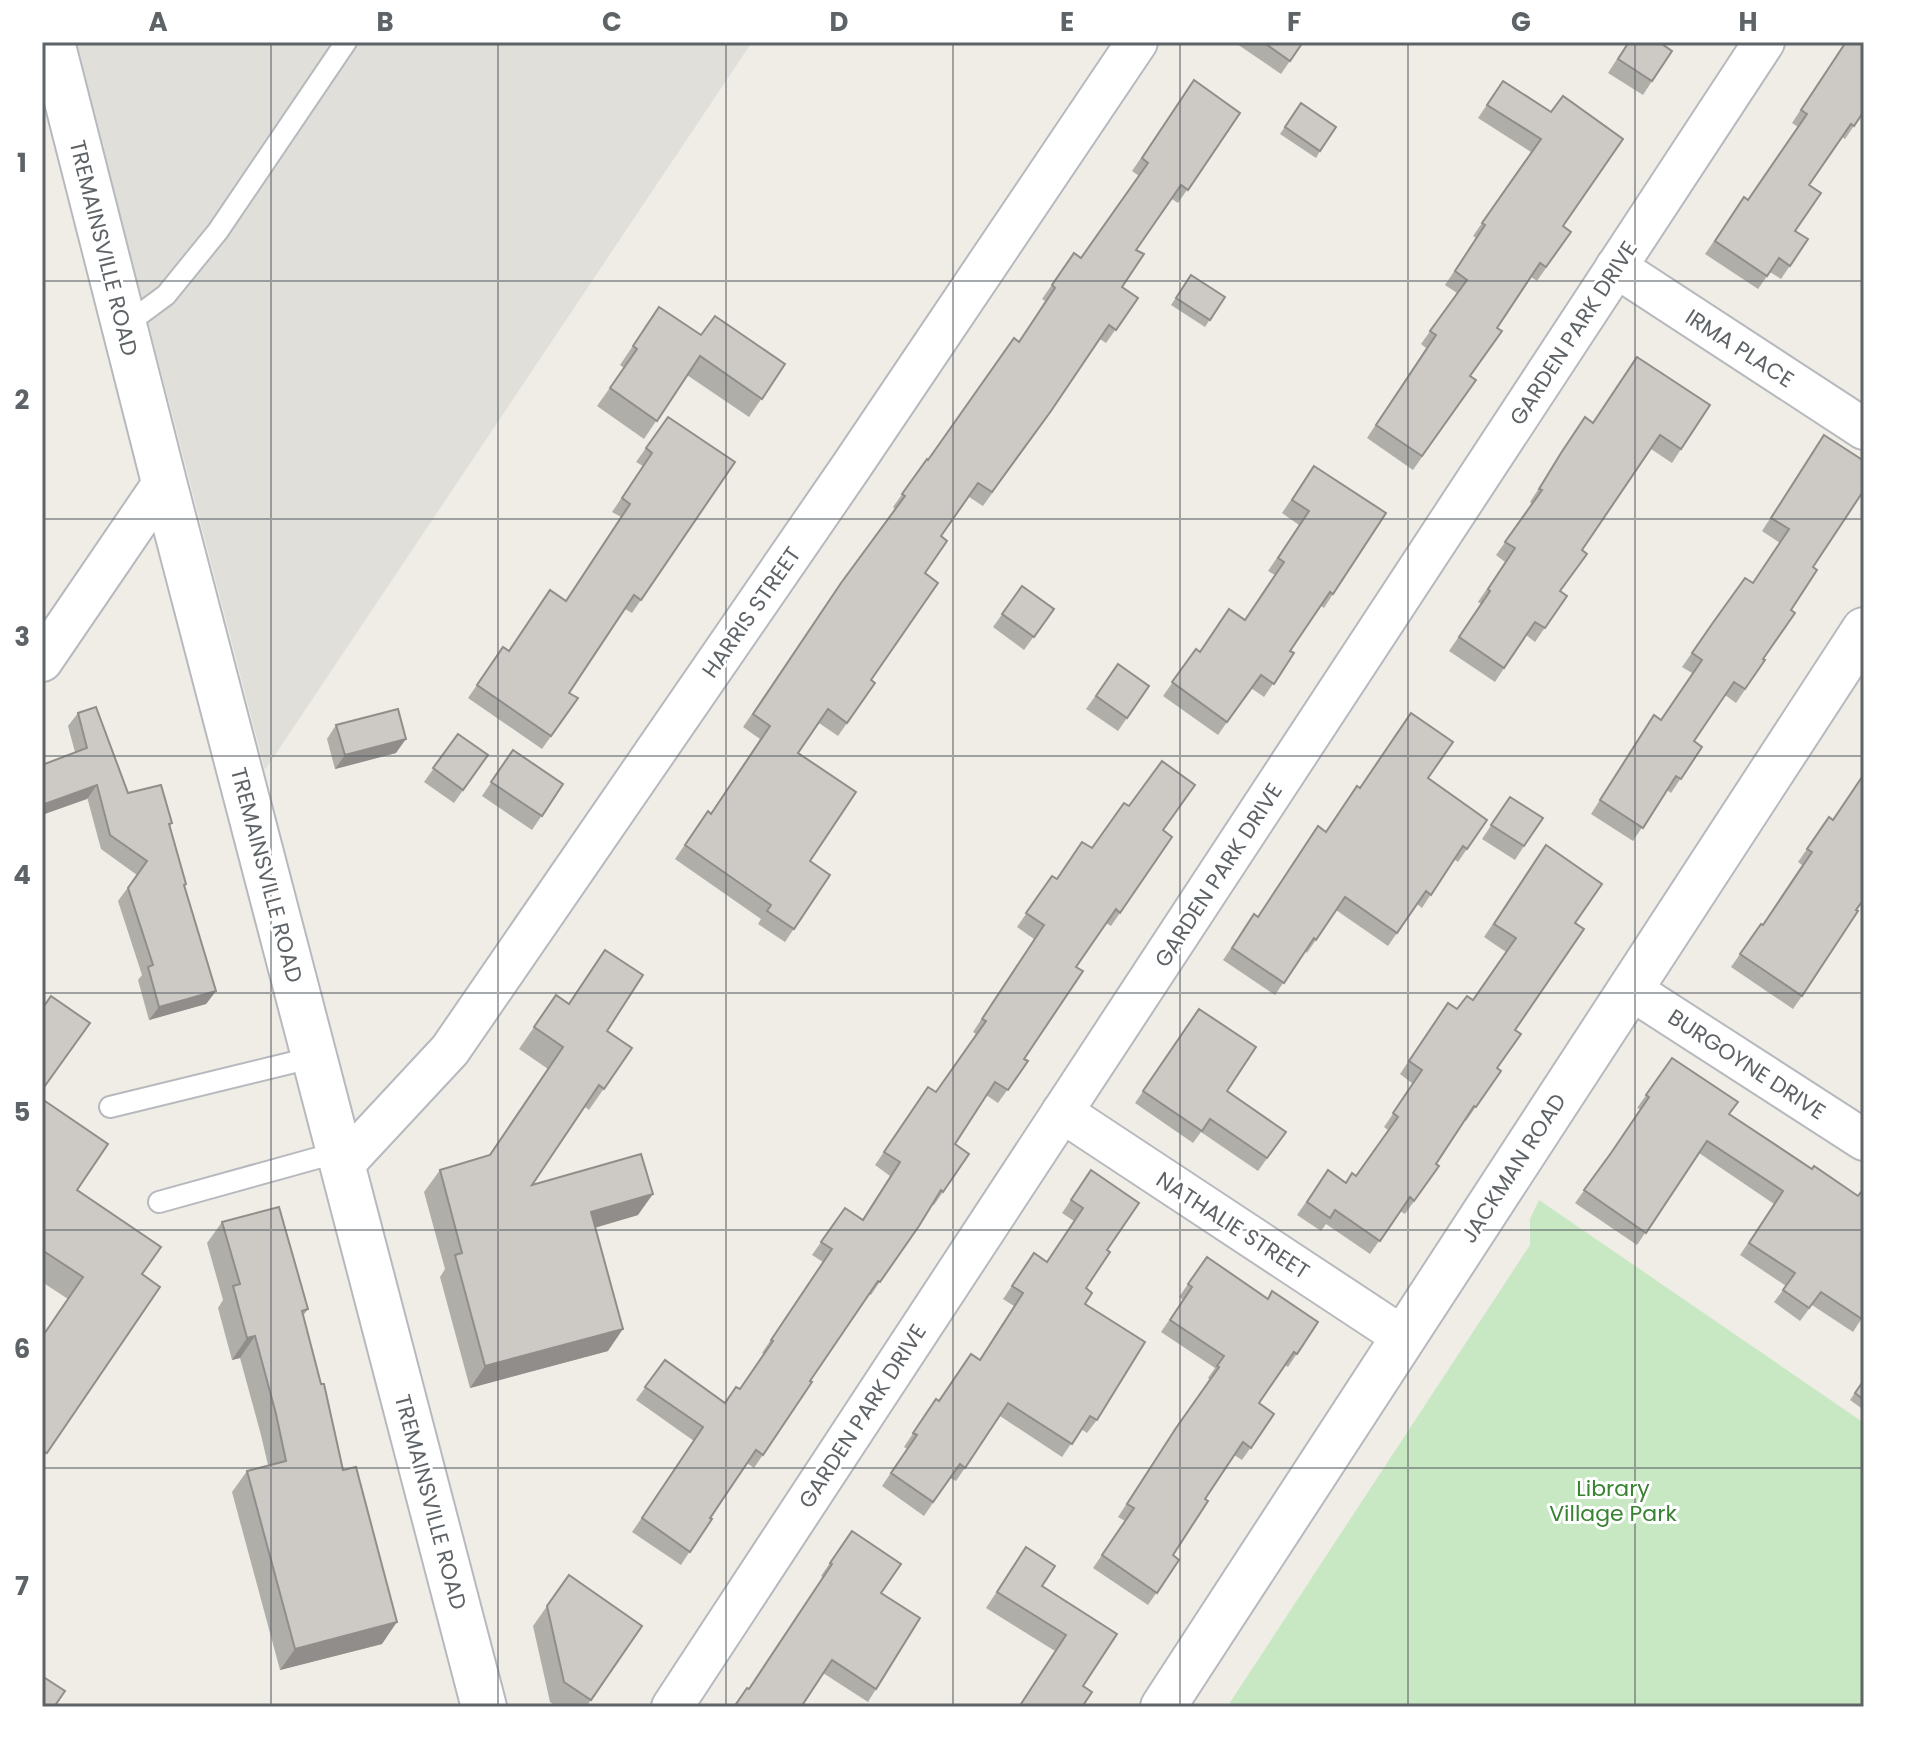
<svg xmlns="http://www.w3.org/2000/svg" width="1906" height="1749" viewBox="0 0 1906 1749" font-family="Poppins,sans-serif">
<rect width="100%" height="100%" fill="#f0ede6"/>
<path fill="#e1dfda" d="M75,42H752L265,770Z"/>
<path fill="#c7e8c2" d="M1539,1200L1864,1423V1707H1227L1530,1245V1219Z"/>
<g fill="none" stroke-linecap="round" stroke-linejoin="round">
<g stroke="#b6b9bd" stroke-width="24">
<g id="service">
<path d="M124,326L166,295L218,231L346,42"/>
<path d="M110,1107L315,1057"/>
<path d="M159,1202L339,1152"/>
</g>
</g>
<g stroke="#b6b9bd" stroke-width="44">
<g id="minor">
<path d="M1616,267L1864,429"/>
<path d="M42,661L164,482"/>
<path d="M1630,989L1864,1140"/>
<path d="M1062,1112L1403,1337"/>
<path d="M343,1165L450,1050L851,467L1137,42"/>
<path d="M672,1707L1764,42"/>
</g>
</g>
<g stroke="#b6b9bd" stroke-width="48">
<g id="tertiary">
<path d="M52,42L164,482L484,1707"/>
<path d="M1163,1707L1864,630"/>
</g>
</g>
<use href="#service" stroke="#fff" stroke-width="20"/>
<use href="#minor" stroke="#fff" stroke-width="40"/>
<use href="#tertiary" stroke="#fff" stroke-width="44"/>
</g>
<g fill="#b0aea9">
<path d="M1234,42H1303L1281,74Z"/>
<path d="M1628,42H1659L1652,81L1643,95L1608,73Z"/>
<path d="M1845,42L1864,111L1845,139L1842,137L1809,185L1795,231L1808,239L1781,279L1770,272L1758,289L1705,254L1744,197L1748,199L1798,127L1792,123Z"/>
<path d="M1194,80L1240,113L1178,203L1172,199L1136,250L1122,287L1138,298L1106,343L1100,339L1042,424L983,506L969,497L941,536L925,573L871,680L875,683L838,736L819,723L798,753L810,861L830,875L785,942L758,924L761,919L675,859L708,811L711,813L760,739L743,727L832,597L895,509L893,507L927,459L928,460L1019,342L1045,301L1042,299L1074,253L1081,258L1139,176L1132,171Z"/>
<path d="M1503,81L1551,112L1563,226L1571,232L1537,281L1531,277L1497,328L1470,376L1476,380L1413,470L1367,438L1426,348L1421,344L1457,293L1445,285L1476,238L1473,236L1531,152L1478,118Z"/>
<path d="M1301,103L1320,151L1316,158L1280,134Z"/>
<path d="M1191,275L1225,297L1205,327L1171,305Z"/>
<path d="M659,307L701,335L785,364L749,417L687,375L644,439L597,406L624,368L620,365Z"/>
<path d="M1710,405L1672,463L1651,449L1582,550L1560,591L1567,596L1535,642L1526,635L1495,682L1449,651L1481,604L1478,602L1505,562L1496,555L1532,504L1530,502L1585,417L1593,422Z"/>
<path d="M668,417L735,462L632,613L625,609L569,693L578,698L542,749L468,698L503,647L508,651L566,601L621,517L612,512L643,466L636,462Z"/>
<path d="M1824,435L1813,567L1791,610L1763,659L1765,660L1736,703L1725,695L1694,741L1702,747L1671,793L1667,790L1633,841L1591,814L1654,715L1661,720L1692,673L1682,667L1702,638L1753,583L1780,543L1762,531Z"/>
<path d="M1314,466L1333,594L1324,608L1321,606L1290,651L1294,653L1264,697L1251,688L1218,735L1163,696L1196,649L1200,652L1245,620L1275,575L1268,571L1299,525L1282,513Z"/>
<path d="M1022,586L1054,609L1024,650L993,627Z"/>
<path d="M1118,664L1149,686L1118,731L1086,709Z"/>
<path d="M78,713L128,793L172,823L170,826L186,884L185,887L216,991L206,1004L149,1020L138,980L142,975L118,901L137,875L101,849L68,726Z"/>
<path d="M336,725L396,753L335,769L327,739Z"/>
<path d="M458,734L488,755L454,803L424,782Z"/>
<path d="M513,750L563,784L532,830L482,796Z"/>
<path d="M1428,778L1487,820L1458,862L1454,859L1422,908L1417,904L1388,946L1336,910L1307,953L1305,951L1275,995L1223,960L1254,914L1258,917L1360,788Z"/>
<path d="M1510,797L1524,846L1515,860L1482,839Z"/>
<path d="M1829,817L1802,996L1793,1009L1731,967L1761,924L1762,925L1802,865L1798,862Z"/>
<path d="M1163,830L1172,837L1111,926L1106,923L1076,967L1024,1059L1028,1061L998,1103L986,1095L955,1144L969,1154L934,1205L932,1204L871,1295L869,1294L810,1381L812,1382L754,1468L747,1463L681,1565L632,1532L694,1441L636,1400L665,1360L725,1403L740,1389L764,1354L762,1353L823,1262L812,1255L845,1208L862,1220L890,1176L875,1165L928,1087L936,1092L976,1034L973,1032L1034,939L1017,927L1052,876L1057,879L1092,848Z"/>
<path d="M1536,859L1575,923L1515,1030L1497,1068L1501,1071L1466,1121L1465,1120L1436,1164L1439,1166L1405,1214L1400,1211L1370,1254L1326,1224L1321,1231L1297,1215L1328,1170L1346,1183L1356,1176L1388,1130L1384,1127L1413,1084L1400,1074L1448,1003L1457,1009L1473,1000L1506,952L1484,937Z"/>
<path d="M605,950L607,1031L632,1048L589,1110L585,1107L532,1185L638,1215L595,1228L608,1351L470,1388L440,1277L445,1269L424,1192L440,1170L489,1155L548,1069L519,1049L556,995L568,1004Z"/>
<path d="M1199,1009L1227,1091L1286,1132L1258,1171L1201,1132L1193,1143L1135,1103Z"/>
<path d="M1672,1058L1729,1114L1812,1169L1864,1315L1853,1332L1812,1305L1800,1321L1774,1302L1786,1286L1740,1255L1774,1204L1699,1153L1637,1245L1575,1203L1606,1160L1640,1109L1637,1108Z"/>
<path d="M42,1099L77,1190L142,1274L160,1287L42,1460V1337L68,1299L42,1282Z"/>
<path d="M1091,1170L1107,1250L1086,1288L1085,1304L1097,1420L1087,1433L1081,1429L1062,1457L1000,1416L956,1481L950,1478L924,1516L882,1486L907,1449L904,1447L927,1412L980,1359L1014,1306L1003,1299L1034,1253L1047,1262L1074,1221L1062,1213Z"/>
<path d="M222,1222L308,1309L303,1316L382,1644L280,1670L232,1492L247,1471L268,1465L261,1435L240,1358L232,1360L218,1308L223,1300L207,1243Z"/>
<path d="M1207,1257L1267,1298L1318,1322L1288,1367L1285,1365L1259,1403L1274,1414L1242,1460L1234,1455L1205,1499L1173,1555L1179,1560L1148,1605L1093,1568L1125,1521L1118,1517L1167,1441L1210,1380L1208,1378L1215,1368L1161,1332L1183,1300L1179,1297Z"/>
<path d="M1864,1379V1410L1850,1400Z"/>
<path d="M852,1531L881,1593L876,1689L868,1702L823,1673L749,1689L823,1577L821,1576Z"/>
<path d="M1026,1547L1042,1586L1117,1634L1083,1686L1055,1651L986,1608Z"/>
<path d="M569,1575L642,1626L586,1707H557L550,1702L533,1626Z"/>
</g>
<g fill="#908d8a">
<path d="M406,739L396,753L335,769L345,755Z"/>
<path d="M97,785L87,799L42,815V805Z"/>
<path d="M216,991L206,1004L149,1020L159,1007Z"/>
<path d="M653,1194L638,1215L576,1233L591,1212Z"/>
<path d="M623,1329L608,1351L470,1388L485,1366Z"/>
<path d="M255,1336L240,1358L232,1360L247,1338Z"/>
<path d="M397,1622L382,1644L280,1670L295,1649Z"/>
</g>
<g fill="#cdcac5" stroke="#908d8a" stroke-width="2">
<path d="M1263,42H1303L1290,61Z"/>
<path d="M1629,42H1659L1672,51L1652,81L1618,59Z"/>
<path d="M1846,42H1864V111L1854,126L1851,124L1809,185L1821,193L1795,231L1808,239L1790,266L1779,258L1767,276L1715,241L1744,197L1748,200L1807,114L1801,110Z"/>
<path d="M1194,80L1240,113L1188,190L1181,185L1136,250L1144,254L1122,287L1138,298L1116,330L1109,325L1051,411L992,492L978,483L941,536L947,541L925,573L938,583L871,680L875,683L847,723L828,709L798,753L856,792L810,861L830,875L794,929L767,911L771,905L685,845L708,811L711,814L770,726L753,714L841,583L905,496L902,494L927,459L928,460L1014,338L1019,342L1055,288L1052,285L1074,253L1081,258L1148,163L1142,158Z"/>
<path d="M1503,81L1551,112L1563,96L1623,139L1563,226L1571,232L1546,267L1540,263L1497,328L1502,331L1470,376L1476,380L1422,456L1376,425L1436,335L1430,331L1467,280L1455,271L1485,225L1482,223L1541,139L1487,105Z"/>
<path d="M1301,103L1336,127L1320,151L1285,127Z"/>
<path d="M1191,275L1225,297L1210,320L1176,298Z"/>
<path d="M659,307L701,335L715,316L785,364L762,399L700,356L657,421L610,388L637,349L633,346Z"/>
<path d="M1637,357L1710,405L1681,449L1660,435L1582,550L1587,554L1560,591L1567,596L1545,628L1535,622L1504,668L1459,637L1490,591L1488,589L1515,548L1505,542L1542,490L1539,489L1561,453L1585,417L1593,423Z"/>
<path d="M668,417L735,462L641,600L634,595L569,693L578,698L551,736L477,685L503,647L509,651L550,590L566,601L630,504L622,498L652,453L646,448Z"/>
<path d="M1824,435L1864,461V490L1813,567L1817,570L1791,610L1795,613L1763,659L1765,660L1745,689L1734,682L1694,741L1702,747L1681,779L1676,776L1643,828L1600,800L1654,715L1661,720L1702,660L1692,653L1712,624L1745,578L1753,583L1789,529L1771,518Z"/>
<path d="M1314,466L1386,513L1333,594L1330,592L1290,651L1294,653L1274,684L1261,675L1227,722L1172,682L1196,649L1200,652L1229,609L1245,620L1284,562L1278,558L1309,511L1292,500Z"/>
<path d="M1022,586L1054,609L1034,637L1002,614Z"/>
<path d="M1118,664L1149,686L1127,718L1096,696Z"/>
<path d="M96,707L128,793L161,785L172,823L169,824L186,884L184,885L216,991L159,1007L148,967L153,965L128,888L147,861L110,835L97,785L42,805V765L87,748L78,713Z"/>
<path d="M398,709L406,739L345,755L336,725Z"/>
<path d="M1411,713L1453,742L1428,778L1487,820L1467,849L1463,846L1431,895L1426,891L1397,933L1345,897L1316,940L1314,938L1284,983L1232,948L1254,914L1258,917L1318,826L1326,832L1357,786L1360,788Z"/>
<path d="M458,734L488,755L463,790L433,768Z"/>
<path d="M513,750L563,784L542,816L491,782Z"/>
<path d="M1162,761L1195,785L1163,830L1172,837L1120,913L1116,909L1076,967L1083,971L1024,1059L1028,1061L1008,1090L995,1082L955,1144L969,1154L943,1192L941,1190L919,1226L880,1282L878,1281L810,1381L812,1382L763,1455L756,1450L710,1518L712,1519L690,1552L642,1518L703,1427L645,1387L665,1360L725,1403L736,1387L740,1389L773,1341L771,1340L832,1249L821,1242L845,1208L863,1220L900,1162L884,1152L928,1087L936,1092L986,1021L982,1019L1044,925L1026,913L1052,876L1057,879L1082,842L1092,848L1124,803L1129,806Z"/>
<path d="M1864,774V899L1856,910L1858,911L1802,996L1740,954L1761,924L1763,925L1812,852L1807,849L1829,817L1833,820Z"/>
<path d="M1510,797L1543,818L1524,846L1491,825Z"/>
<path d="M1546,845L1602,884L1575,923L1584,929L1515,1030L1521,1034L1497,1068L1501,1071L1476,1107L1474,1106L1436,1164L1439,1166L1414,1201L1410,1197L1380,1241L1335,1210L1330,1218L1307,1202L1328,1170L1346,1183L1352,1173L1356,1176L1398,1117L1393,1113L1422,1070L1409,1061L1448,1003L1457,1009L1467,996L1473,1000L1516,938L1494,924Z"/>
<path d="M605,950L643,975L607,1031L632,1048L604,1089L599,1085L532,1185L641,1154L653,1194L591,1212L623,1329L485,1366L455,1255L462,1253L440,1170L490,1155L563,1047L534,1027L556,995L569,1004Z"/>
<path d="M51,996L90,1023L42,1090V1009Z"/>
<path d="M1199,1009L1256,1047L1227,1091L1286,1132L1267,1158L1210,1119L1202,1131L1143,1091Z"/>
<path d="M1672,1058L1738,1102L1729,1114L1812,1169L1814,1166L1858,1196L1864,1188V1315L1862,1319L1821,1292L1809,1308L1783,1290L1795,1273L1749,1243L1783,1191L1707,1141L1646,1233L1584,1190L1611,1153L1649,1097L1646,1095Z"/>
<path d="M42,1099L108,1144L77,1190L161,1247L142,1274L160,1287L47,1453L42,1450V1337L83,1277L42,1250Z"/>
<path d="M1091,1170L1139,1203L1107,1250L1110,1252L1086,1288L1092,1293L1085,1304L1145,1342L1097,1420L1090,1416L1072,1444L1008,1403L965,1468L960,1464L933,1502L891,1473L917,1435L913,1433L936,1399L939,1401L971,1354L980,1360L1023,1293L1012,1286L1034,1253L1047,1262L1083,1208L1071,1200Z"/>
<path d="M279,1207L308,1309L302,1311L321,1384H324L343,1470L356,1467L397,1622L295,1649L247,1471L286,1461L276,1414L255,1336L247,1338L233,1286L240,1284L222,1222Z"/>
<path d="M1207,1257L1268,1299L1272,1291L1318,1322L1297,1354L1294,1352L1259,1403L1274,1414L1251,1448L1243,1442L1205,1499L1208,1501L1173,1555L1179,1560L1157,1593L1102,1555L1134,1508L1127,1504L1176,1428L1219,1367L1217,1366L1224,1356L1170,1320L1192,1287L1188,1284Z"/>
<path d="M1864,1380V1400L1855,1393Z"/>
<path d="M852,1531L901,1564L881,1593L920,1618L876,1689L832,1660L801,1707H734L747,1688L749,1689L832,1564L830,1563Z"/>
<path d="M1026,1547L1055,1566L1042,1586L1117,1634L1083,1686L1092,1692L1082,1707H1019L1066,1635L997,1592Z"/>
<path d="M569,1575L642,1626L591,1700L564,1682L547,1606Z"/>
<path d="M42,1676L65,1691L54,1707H42Z"/>
</g>
<path fill="none" stroke="#5d6367" stroke-width="2" stroke-opacity="0.55" d="M271,42V1707M498,42V1707M726,42V1707M953,42V1707M1180,42V1707M1408,42V1707M1635,42V1707M42,281H1864M42,519H1864M42,756H1864M42,993H1864M42,1230H1864M42,1468H1864"/>
<g text-anchor="middle" stroke-width="6" stroke-linejoin="round" paint-order="stroke">
<g font-size="22" fill="#5d6367" stroke="#fff">
<text transform="translate(104 248) rotate(76)" y="8">TREMAINSVILLE ROAD</text>
<text transform="translate(1573 333) rotate(-57)" y="8">GARDEN PARK DRIVE</text>
<text transform="translate(1740 348) rotate(33)" y="8">IRMA PLACE</text>
<text transform="translate(751 612) rotate(-55)" y="8">HARRIS STREET</text>
<text transform="translate(267 875) rotate(75)" y="8">TREMAINSVILLE ROAD</text>
<text transform="translate(1218 875) rotate(-57)" y="8">GARDEN PARK DRIVE</text>
<text transform="translate(1747 1064) rotate(33)" y="8">BURGOYNE DRIVE</text>
<text transform="translate(1513 1168) rotate(-57)" y="8">JACKMAN ROAD</text>
<text transform="translate(1233 1225) rotate(33)" y="8">NATHALIE STREET</text>
<text transform="translate(862 1416) rotate(-57)" y="8">GARDEN PARK DRIVE</text>
<text transform="translate(431 1502) rotate(75)" y="8">TREMAINSVILLE ROAD</text>
</g>
<g font-size="22" fill="#388231" stroke="#fff">
<text x="1613" y="1496">Library<tspan x="1613" dy="25">Village Park</tspan></text>
</g>
</g>
<rect width="1906" height="1749" fill="none" stroke="#ffffff" stroke-width="88"/>
<rect x="44" y="44" width="1818" height="1661" fill="none" stroke="#5d6367" stroke-width="3"/>
<g font-size="26" text-anchor="middle" font-weight="bold" fill="#5d6367">
<text x="158" y="31">A</text>
<text x="385" y="31">B</text>
<text x="612" y="31">C</text>
<text x="839" y="31">D</text>
<text x="1067" y="31">E</text>
<text x="1294" y="31">F</text>
<text x="1521" y="31">G</text>
<text x="1748" y="31">H</text>
<text x="22" y="172">1</text>
<text x="22" y="409">2</text>
<text x="22" y="646">3</text>
<text x="22" y="884">4</text>
<text x="22" y="1121">5</text>
<text x="22" y="1358">6</text>
<text x="22" y="1595">7</text>
</g>
</svg>
